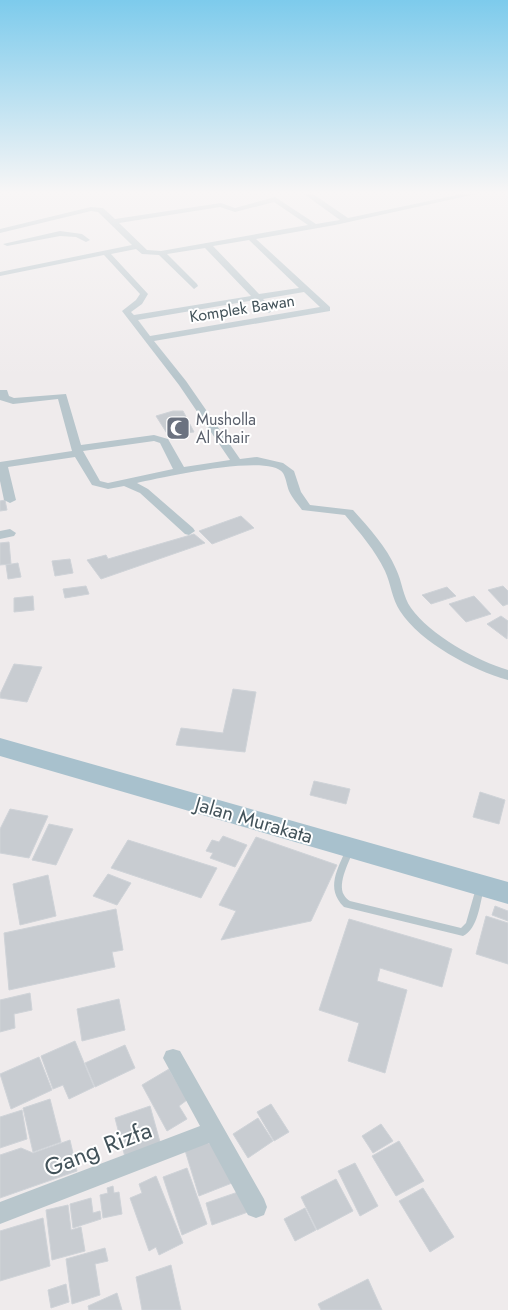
<svg xmlns="http://www.w3.org/2000/svg" width="508" height="1310" viewBox="0 0 508 1310" font-family="Jost,sans-serif">
<rect width="100%" height="100%" fill="#efebec"/>
<g fill="#c8ccd1" stroke="#cfd3d8">
<path d="M173,411H183L194,432L168,435L156,416Z"/>
<path d="M5,500L7,510L0,511V501Z"/>
<path d="M241,516L254,528L212,544L199,531Z"/>
<path d="M194,534L205,543L101,579L87,560L106,555L108,559Z"/>
<path d="M9,542L11,564L0,565V543Z"/>
<path d="M70,559L73,573L55,576L52,561Z"/>
<path d="M18,563L21,577L8,579L6,565Z"/>
<path d="M86,586L89,594L65,598L63,589Z"/>
<path d="M503,586L508,591V604L503,606L488,590Z"/>
<path d="M447,587L456,596L431,604L422,595Z"/>
<path d="M33,596L34,610L14,612V598Z"/>
<path d="M474,596L491,614L466,622L449,604Z"/>
<path d="M501,616L508,621L507,639L487,624Z"/>
<path d="M14,664L42,667L27,702L0,698V694Z"/>
<path d="M233,689L256,692L245,752L176,745L181,728L223,733Z"/>
<path d="M314,781L350,789L346,804L310,795Z"/>
<path d="M480,792L505,800L499,824L473,817Z"/>
<path d="M10,809L48,816L29,858L0,853V829Z"/>
<path d="M49,824L73,829L56,865L32,860Z"/>
<path d="M223,836L247,845L235,867L210,858L213,853L206,851L212,840L219,842Z"/>
<path d="M256,837L337,865L311,921L221,940L236,911L219,905Z"/>
<path d="M128,840L217,868L201,898L111,868Z"/>
<path d="M108,874L131,883L117,905L93,896Z"/>
<path d="M48,875L56,916L20,925L13,884Z"/>
<path d="M495,906L508,911V921L492,915Z"/>
<path d="M116,909L123,950L112,952L115,967L9,990L4,933Z"/>
<path d="M486,916L508,923V964L476,954Z"/>
<path d="M349,919L452,949L442,987L380,968L377,981L407,990L385,1073L348,1061L359,1023L319,1010Z"/>
<path d="M30,993L32,1010L14,1014L15,1028L0,1032V1000Z"/>
<path d="M119,999L125,1030L82,1041L77,1009Z"/>
<path d="M75,1041L94,1087L69,1099L63,1085L53,1089L41,1056Z"/>
<path d="M125,1045L135,1068L95,1087L85,1063Z"/>
<path d="M39,1057L52,1090L11,1109L0,1074Z"/>
<path d="M169,1069L187,1100L179,1106L187,1119L167,1131L142,1085Z"/>
<path d="M50,1099L61,1142L33,1152L23,1108Z"/>
<path d="M271,1104L289,1132L274,1141L257,1112Z"/>
<path d="M150,1106L162,1149L126,1161L115,1118Z"/>
<path d="M22,1110L27,1139L0,1148V1117Z"/>
<path d="M258,1118L273,1141L248,1158L233,1134Z"/>
<path d="M381,1124L393,1141L373,1153L362,1136Z"/>
<path d="M207,1139L209,1144L217,1141L232,1183L199,1196L184,1147Z"/>
<path d="M70,1140L77,1171L0,1198V1155L21,1148L33,1153Z"/>
<path d="M399,1141L424,1181L396,1196L372,1156Z"/>
<path d="M355,1163L378,1206L360,1216L338,1171Z"/>
<path d="M187,1168L207,1224L182,1235L163,1177Z"/>
<path d="M156,1176L183,1243L159,1255L156,1247L149,1251L130,1198L142,1193L139,1184Z"/>
<path d="M336,1179L353,1211L317,1230L301,1197Z"/>
<path d="M113,1186L114,1193L119,1192L122,1214L103,1218L100,1195L108,1193L107,1188Z"/>
<path d="M423,1188L454,1237L430,1252L399,1201Z"/>
<path d="M241,1191L248,1212L212,1225L206,1203Z"/>
<path d="M91,1198L93,1213L100,1211L101,1219L73,1228L70,1204Z"/>
<path d="M68,1205L71,1230L81,1227L85,1251L52,1260L46,1210Z"/>
<path d="M305,1208L316,1230L295,1241L284,1219Z"/>
<path d="M43,1218L50,1266L0,1281V1231Z"/>
<path d="M105,1248L108,1261L95,1264L100,1295L72,1304L66,1259Z"/>
<path d="M171,1265L181,1310H142L136,1277Z"/>
<path d="M368,1279L382,1310H321L318,1304Z"/>
<path d="M66,1284L69,1302L51,1308L48,1290Z"/>
<path d="M117,1293L122,1310H89L88,1306Z"/>
</g>
<g fill="none" stroke-linecap="round" stroke-linejoin="round">
<path fill="#b8c6cc" fill-rule="evenodd" d="M350,846L353,847L354,849C350,860 337,883 344,895C345,897 348,900 350,901L461,928L466,923L476,888L477,885L480,884L483,885L484,888C480,903 478,929 463,936L344,907C325,888 338,869 346,849L347,847Z"/>
<g fill="#b8c6cc" fill-rule="evenodd">
<path d="M304,194H313L348,218L462,194H476L335,225L256,239L330,307V311L154,341L186,381L240,459L257,457L283,463L294,471L301,492L310,505L353,510C369,528 386,546 396,569C402,581 403,597 411,608C430,635 477,661 508,670V680C472,670 421,643 400,611C392,599 391,584 385,571C375,550 360,533 345,515L302,510C298,504 292,498 289,491C287,486 286,478 283,473C269,453 161,478 137,483L148,489L193,528L195,531L189,535L185,534L140,493L124,486L108,489L92,485L75,457L8,467L16,500L10,503L4,500L0,481V462L72,451L58,399L13,404L0,400V390H7L9,396L14,398L66,394L81,445L154,435L168,439L184,467L230,460L179,385L122,311L136,300L140,294L104,255L0,276V272L132,245L98,212L91,211L0,233V229L91,207L103,208L115,219L221,203L235,208L275,197L316,224L340,220ZM274,202L308,225L161,251L147,250L119,223L220,207L235,212ZM249,240L299,288L259,294L213,246ZM205,248L251,296L134,315L131,312L142,304L148,294L111,254L136,249L142,254L159,255L194,289L198,286L197,284L167,254ZM304,292L320,307L150,336L138,320L255,300L269,313L273,310L263,299ZM154,441L160,443L173,469L108,483L100,481L83,451Z"/>
<path d="M60,231L82,234L90,240L86,242L76,237L60,236L7,246L3,244Z"/>
<path d="M10,529L16,533L14,536L0,539V531Z"/>
<path d="M173,1049L180,1051L264,1199L267,1207L264,1215L256,1218L248,1215L209,1143L0,1224V1202L200,1126L163,1058L166,1051Z"/>
</g>
<path fill="#a8c1cd" fill-rule="evenodd" d="M0,738L508,882V904L0,756Z"/>
</g>
<linearGradient id="sky" x2="0" y2="1"><stop stop-color="#7dcbec"/><stop offset="0.51" stop-color="#f8f6f6"/><stop offset="1" stop-color="#f8f6f6" stop-opacity="0"/></linearGradient>
<rect width="508" height="377" fill="url(#sky)"/>
<defs>
<g id="mosque-square" transform="scale(1.25)"><rect x="-9" y="-9" width="18" height="18" rx="4" fill="#6b7280" stroke="#fff"/><path d="M3.5-4.9A6 6 0 1 0 3.5 4.9A5 5 0 1 1 3.5-4.9Z" fill="#fff"/></g>
</defs>
<g fill-rule="evenodd">
<use href="#mosque-square" x="178" y="428"/>
</g>
<g text-anchor="middle" stroke-width="4" stroke-linejoin="round" paint-order="stroke">
<g font-size="16" fill="#43535a" stroke="#fff">
<text transform="translate(242 308) rotate(-9)" y="6">Komplek Bawan</text>
</g>
<g font-size="16" fill="#5b616d" stroke="#fff" text-anchor="start">
<text x="196" y="425">Musholla<tspan x="196" dy="18">Al Khair</tspan></text>
</g>
<g font-size="20" fill="#43535a" stroke="#fff">
<text transform="translate(254 820) rotate(16)" y="7">Jalan Murakata</text>
</g>
<g font-size="24" fill="#43535a" stroke="#fff">
<text transform="translate(98 1149) rotate(-21)" y="8">Gang Rizfa</text>
</g>
</g>
</svg>
